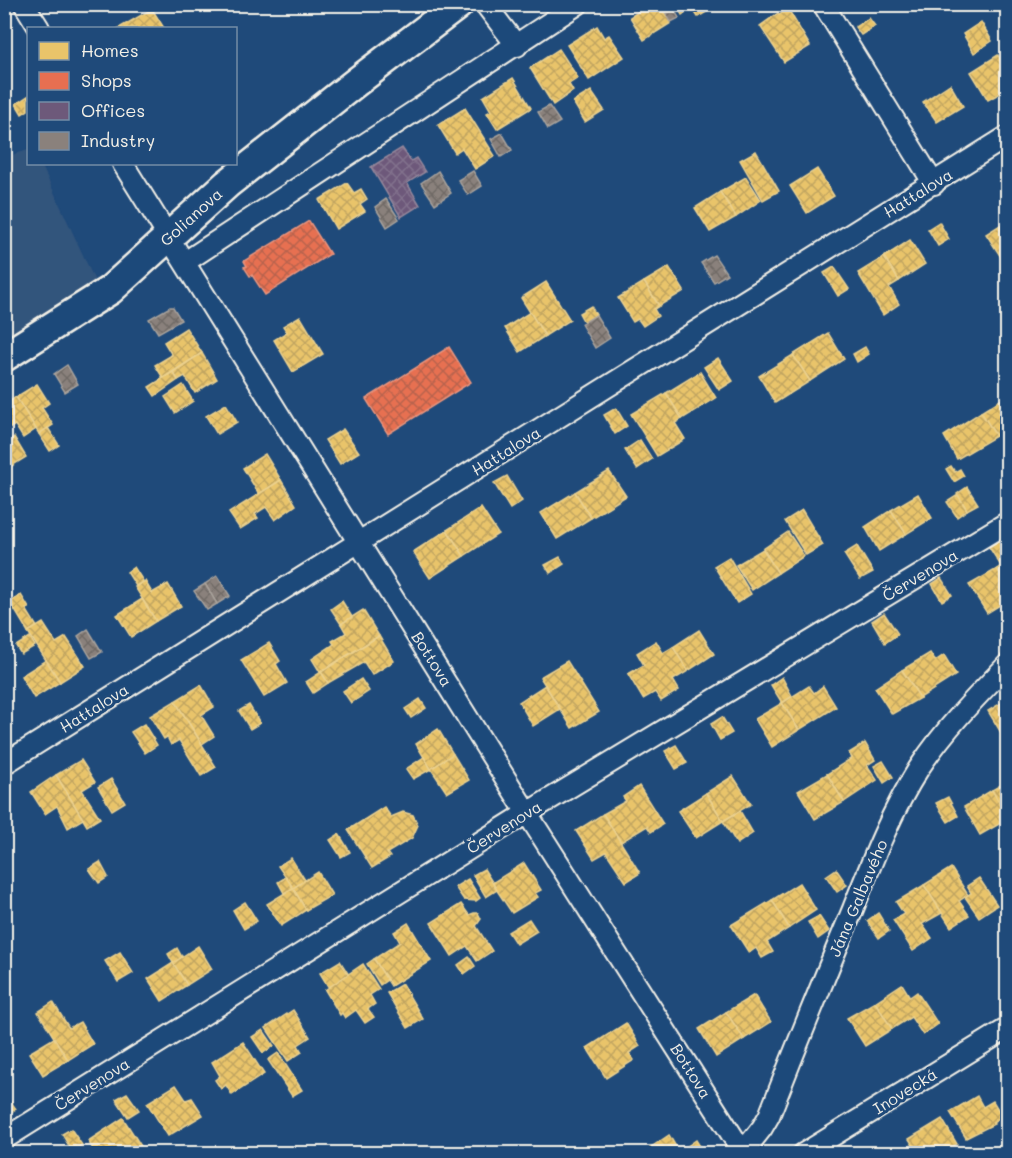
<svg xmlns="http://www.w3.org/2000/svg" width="1012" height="1158" viewBox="0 0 1012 1158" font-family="Mali,sans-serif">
<defs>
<pattern id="homes-cross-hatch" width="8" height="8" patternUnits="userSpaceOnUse" patternTransform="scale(1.5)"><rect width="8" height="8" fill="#e9c46a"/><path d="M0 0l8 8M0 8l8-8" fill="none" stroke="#c1a561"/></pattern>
<pattern id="shops-cross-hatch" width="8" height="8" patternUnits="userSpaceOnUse" patternTransform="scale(1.5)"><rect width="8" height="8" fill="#e76f51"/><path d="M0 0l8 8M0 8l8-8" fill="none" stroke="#b8634e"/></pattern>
<pattern id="offices-cross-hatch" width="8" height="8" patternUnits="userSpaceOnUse" patternTransform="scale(1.5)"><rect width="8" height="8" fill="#6d597a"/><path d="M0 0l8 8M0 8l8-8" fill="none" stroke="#82718d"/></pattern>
<pattern id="industry-cross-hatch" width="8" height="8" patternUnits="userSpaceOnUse" patternTransform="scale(1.5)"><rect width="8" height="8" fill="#8a817c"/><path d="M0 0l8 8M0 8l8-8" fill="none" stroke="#706a66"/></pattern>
</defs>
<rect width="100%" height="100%" fill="#1f4a7a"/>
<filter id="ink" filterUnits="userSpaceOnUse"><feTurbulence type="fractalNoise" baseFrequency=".0167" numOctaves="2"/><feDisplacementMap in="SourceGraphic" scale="12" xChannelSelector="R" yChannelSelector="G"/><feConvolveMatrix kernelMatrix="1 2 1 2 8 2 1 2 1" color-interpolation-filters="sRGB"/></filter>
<g filter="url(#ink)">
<path fill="#32547c" d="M28,150V164H41L95,281L5,338V157Z"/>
<g fill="url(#homes-cross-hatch)" stroke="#ecd290" stroke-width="1.5">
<path d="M638,4H660L671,23L644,40L630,17L641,10Z"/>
<path d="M676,4H707L710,10L698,17L692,8L682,15Z"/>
<path d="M152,9L164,28H119Z"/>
<path d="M788,9L810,46L784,62L760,26L778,13L779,15Z"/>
<path d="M869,18L875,26L861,35L855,27Z"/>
<path d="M981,22L992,41L974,53L963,34Z"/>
<path d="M597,26L604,38L609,35L624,57L589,80L567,45Z"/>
<path d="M559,49L578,78L569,84L573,91L553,105L530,68Z"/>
<path d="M998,55L1008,71V78L1001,82L1006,90L988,100L971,72Z"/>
<path d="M513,78L531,108L497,129L487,113L491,111L483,97Z"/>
<path d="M950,84L963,106L937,122L923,102Z"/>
<path d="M591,91L604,110L585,122L573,102Z"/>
<path d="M28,96V110L22,114L16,104Z"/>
<path d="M465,108L495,156L475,169L462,148L455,153L438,125Z"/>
<path d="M756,151L779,191L763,200L740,160Z"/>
<path d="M817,169L834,196L807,213L790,186Z"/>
<path d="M746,177L761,200L736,217L720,192Z"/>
<path d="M347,183L354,193L361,189L367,199L360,204L365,211L336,229L319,200Z"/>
<path d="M720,192L736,217L710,232L695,208Z"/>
<path d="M1008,220V253L1001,257L986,234Z"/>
<path d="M939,222L949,239L938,246L928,229Z"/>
<path d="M910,240L925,264L899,281L884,257Z"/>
<path d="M884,257L899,281L889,287L899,304L883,315L858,273Z"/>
<path d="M669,267L684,291L659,306L644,282Z"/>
<path d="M834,267L849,289L838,296L824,273Z"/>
<path d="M546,282L570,320L545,336L521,298Z"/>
<path d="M644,282L659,306L654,309L658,316L643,326L638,319L633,322L618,298Z"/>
<path d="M591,306L596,315L584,322L579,313Z"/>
<path d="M530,312L545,336L520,352L505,328Z"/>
<path d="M300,316L323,354L293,372L274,340L287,332L283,326Z"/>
<path d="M186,328L202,353L163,378L155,365L172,355L164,342Z"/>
<path d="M828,333L844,359L810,381L793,355Z"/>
<path d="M865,347L869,354L857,362L853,354Z"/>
<path d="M202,353L217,379L195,393L185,376L178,380L173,372Z"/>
<path d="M793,355L810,381L775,403L759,376Z"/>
<path d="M718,358L733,381L719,390L704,367Z"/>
<path d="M173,372L178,380L155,396L149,387Z"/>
<path d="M700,372L716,398L682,419L666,393Z"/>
<path d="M37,384L49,403L42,408L53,425L39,434L16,397Z"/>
<path d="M183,385L193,401L175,413L165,397Z"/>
<path d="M666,393L682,419L675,423L685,439L657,456L631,414Z"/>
<path d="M1008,395V429L996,436L981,412Z"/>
<path d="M16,397L36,429L23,438L15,425L4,432V405Z"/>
<path d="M226,404L237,422L217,434L206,416Z"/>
<path d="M616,408L627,426L615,434L604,415Z"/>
<path d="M981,412L996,436L957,459L944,436Z"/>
<path d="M48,428L59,445L50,451L39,434Z"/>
<path d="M343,429L359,452L340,464L325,440Z"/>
<path d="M14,437L26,457L10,467L4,457V443Z"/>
<path d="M640,440L652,459L637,469L625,450Z"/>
<path d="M265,454L281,480L259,494L243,468Z"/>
<path d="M951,466L955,472L960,469L964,476L954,482L946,469Z"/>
<path d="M609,471L626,496L591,518L575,492Z"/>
<path d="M507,476L522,501L510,509L494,483Z"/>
<path d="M281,480L296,505L275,520L266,507L255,514L258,518L240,529L229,513Z"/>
<path d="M967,487L978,504L967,510L957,494Z"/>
<path d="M575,492L591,518L557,539L541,513Z"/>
<path d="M918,494L932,518L906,534L891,510Z"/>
<path d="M958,495L967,510L957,517L947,502Z"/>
<path d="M481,508L498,534L464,556L447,530Z"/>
<path d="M802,510L823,545L806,555L785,521Z"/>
<path d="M891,510L906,534L879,551L865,527Z"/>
<path d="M447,530L464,556L430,578L413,552Z"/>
<path d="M788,532L804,556L778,573L763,549Z"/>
<path d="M1005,538L1008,542V561L1001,566L989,547Z"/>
<path d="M857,546L873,572L860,579L844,554Z"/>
<path d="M763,549L778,573L752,590L736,565Z"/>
<path d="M560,557L564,564L550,573L545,565Z"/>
<path d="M729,557L751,594L737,603L714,566Z"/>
<path d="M1008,561V586L997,569Z"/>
<path d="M134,567L143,581L136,586L127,572Z"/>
<path d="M997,569L1008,586V600L987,613L969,585Z"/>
<path d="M941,578L952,595L942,601L932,584Z"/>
<path d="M145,581L152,593L168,584L181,606L156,621L135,587Z"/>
<path d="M21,595L29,608L26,609L37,627L28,632L10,602Z"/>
<path d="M142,599L156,621L131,637L117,615Z"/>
<path d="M342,601L352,617L341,624L331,609Z"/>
<path d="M363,610L379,636L320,672L312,659L334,644L332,641L346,633L341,624Z"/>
<path d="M884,613L898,634L885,643L872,621Z"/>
<path d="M43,623L56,643L66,637L85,666L60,682L28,632Z"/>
<path d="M699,630L714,654L688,671L673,647Z"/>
<path d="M379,636L394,661L372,675L364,662L328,683L321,672Z"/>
<path d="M30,637L35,646L21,654L16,646Z"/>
<path d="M656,641L663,653L673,647L688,671L673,680L679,690L661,701L655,692L643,699L628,674L644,665L637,653Z"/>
<path d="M269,643L280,661L276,664L287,683L264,697L241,660Z"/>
<path d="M930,653L935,661L944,655L956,675L920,698L902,670Z"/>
<path d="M46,660L60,682L34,698L21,676Z"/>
<path d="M567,661L599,712L572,728L540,677Z"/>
<path d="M902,670L920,698L892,714L875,688Z"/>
<path d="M321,672L328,683L313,693L306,682Z"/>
<path d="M782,677L792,696L782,703L771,685Z"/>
<path d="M361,679L369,691L351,703L343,691Z"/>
<path d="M201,685L214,707L201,715L214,736L202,744L175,701Z"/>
<path d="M545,685L560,709L533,726L519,702Z"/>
<path d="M809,686L814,693L823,686L836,707L799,730L782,703Z"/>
<path d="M420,699L426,708L411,718L405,709Z"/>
<path d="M175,701L216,767L201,776L179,740L171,745L167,737L164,739L150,716Z"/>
<path d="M1003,702L1008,708V740L1006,741L988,711Z"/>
<path d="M782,703L799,730L772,747L755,719Z"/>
<path d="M249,705L260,723L250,729L239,711Z"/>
<path d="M722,717L732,733L720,740L711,724Z"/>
<path d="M144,724L157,745L145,753L131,732Z"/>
<path d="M438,729L453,754L431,769L416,744Z"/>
<path d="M865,743L875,760L867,765L877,780L844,802L827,774L852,758L849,753Z"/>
<path d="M676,745L687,763L676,769L665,751Z"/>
<path d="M453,754L469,780L447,793L431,769Z"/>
<path d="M424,757L431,769L413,779L406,769Z"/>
<path d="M81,760L95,782L82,790L100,818L87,826L56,775Z"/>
<path d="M883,761L893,777L884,783L874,766Z"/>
<path d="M827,774L844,802L815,819L798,791Z"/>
<path d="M56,775L83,819L68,828L57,806L45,814L31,792Z"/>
<path d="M733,776L751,804L723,821L706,793Z"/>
<path d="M111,779L125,802L112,810L98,787Z"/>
<path d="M1008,781V818L992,790Z"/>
<path d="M639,786L663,824L651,832L647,826L621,842L603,814L626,801L623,797Z"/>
<path d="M992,790L1008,819L980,835L964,807Z"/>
<path d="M706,793L723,821L696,838L678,811Z"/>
<path d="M948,797L958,816L948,822L936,803Z"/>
<path d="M384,807L391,817L403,812L413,815L418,825L412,838L387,853L390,857L372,868L348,830Z"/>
<path d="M740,811L753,833L737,844L723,821Z"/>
<path d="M603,814L640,873L626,882L606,852L594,859L576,831Z"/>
<path d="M339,834L350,852L341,857L330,840Z"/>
<path d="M291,858L305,880L293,888L278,866Z"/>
<path d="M100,862L108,877L99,883L89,869Z"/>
<path d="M524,863L541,890L535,893L538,897L512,913L492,883Z"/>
<path d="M951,868L968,895L959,901L969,915L951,927L924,885Z"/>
<path d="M484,869L497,890L486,897L473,875Z"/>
<path d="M836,869L847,885L837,892L826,876Z"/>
<path d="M318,872L332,895L306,910L293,888Z"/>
<path d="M286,877L293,888L284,893L278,882Z"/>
<path d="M979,878L997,905L979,917L965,897L971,893L967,886Z"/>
<path d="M468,879L480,898L476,901L464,900L455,887Z"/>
<path d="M799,883L816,910L789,928L772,900Z"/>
<path d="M924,885L942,913L922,924L932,938L913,951L893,920L904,914L896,902Z"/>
<path d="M293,888L306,910L281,926L267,904Z"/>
<path d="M772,900L789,928L767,942L773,952L762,958L756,948L749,953L731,925Z"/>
<path d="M245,902L257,921L244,929L233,910Z"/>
<path d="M461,904L469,915L474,913H478L481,919L476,926L492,951L477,961L467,946L452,956L431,923Z"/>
<path d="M878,913L889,931L879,938L867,921Z"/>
<path d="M819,916L829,931L818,939L808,922Z"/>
<path d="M529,919L537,931L516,944L508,932Z"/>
<path d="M408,923L431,961L391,986L374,959L400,942L394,932Z"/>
<path d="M198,946L212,969L187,985L173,963Z"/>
<path d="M177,948L182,957L173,963L168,954Z"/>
<path d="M120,952L133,973L118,982L105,961Z"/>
<path d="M469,957L475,966L464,974L458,965Z"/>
<path d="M374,959L387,980L380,985L367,964Z"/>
<path d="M340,961L349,975L329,988L320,973Z"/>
<path d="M173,963L187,985L162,1001L148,979Z"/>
<path d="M363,964L379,989L370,995L375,1004L368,1009L374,1017L365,1023L356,1010L345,1018L342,1013L340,1015L325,990Z"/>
<path d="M402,984L423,1019L408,1028L387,993Z"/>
<path d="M902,984L910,997L917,992L938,1024L923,1035L911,1017L892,1029L875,1002Z"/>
<path d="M754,995L771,1022L744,1039L726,1012Z"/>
<path d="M53,1002L69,1028L80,1022L93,1044L68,1060L38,1012Z"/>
<path d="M875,1002L892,1029L865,1046L847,1018Z"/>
<path d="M293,1010L310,1037L298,1045L302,1052L288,1061L266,1028Z"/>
<path d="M726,1012L744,1039L716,1057L699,1029Z"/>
<path d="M626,1023L640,1046L629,1053L634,1060L606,1078L587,1048Z"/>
<path d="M263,1030L274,1046L263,1053L252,1037Z"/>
<path d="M54,1038L68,1060L43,1075L29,1053Z"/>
<path d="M243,1042L264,1074L232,1095L226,1085L221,1089L215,1080L220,1076L212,1062Z"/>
<path d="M278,1053L302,1090L292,1096L268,1060Z"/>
<path d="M176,1085L186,1100L192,1098L203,1115L168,1136L147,1103Z"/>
<path d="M4,1092L16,1109L4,1116Z"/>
<path d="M127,1093L139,1110L128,1117L116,1099Z"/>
<path d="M977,1096L983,1107L993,1101L1002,1116L993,1122L994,1124L966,1138L950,1112Z"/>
<path d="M123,1118L146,1154H96L88,1141Z"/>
<path d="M942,1119L957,1144L941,1154H907L905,1151L913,1145L909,1139Z"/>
<path d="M71,1129L82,1145L72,1151L62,1134Z"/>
<path d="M669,1135L679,1152L696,1140L705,1154H654L650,1148Z"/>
</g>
<g fill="url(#shops-cross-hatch)" stroke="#eb967e" stroke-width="1.5">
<path d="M309,221L330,254L265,295L252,275L250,276L244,267L247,266L244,261Z"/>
<path d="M449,347L471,382L388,434L366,399Z"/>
</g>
<path fill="url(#offices-cross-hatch)" stroke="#96879b" stroke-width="1.5" d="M402,148L411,161L416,158L425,172L407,183L420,205L401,217L371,167Z"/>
<g fill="url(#industry-cross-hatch)" stroke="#aaa39c" stroke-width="1.5">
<path d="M660,4H671L679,18L671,22Z"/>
<path d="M549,106L560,122L548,129L538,112Z"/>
<path d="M502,133L512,150L501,157L491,139Z"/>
<path d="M438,171L451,193L435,204L421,183Z"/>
<path d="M473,171L482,186L468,195L458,180Z"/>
<path d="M386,199L399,219L387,227L375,207Z"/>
<path d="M714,255L727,274L714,282L701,263Z"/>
<path d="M170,307H173L181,320L158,333L149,319Z"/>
<path d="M596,315L610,338L595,348L581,324Z"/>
<path d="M67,365L78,384L65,392L54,374Z"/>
<path d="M217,576L230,596L217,604L205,584Z"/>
<path d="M205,584L217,604L207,610L194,591Z"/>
<path d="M88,629L102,652L91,658L78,636Z"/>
</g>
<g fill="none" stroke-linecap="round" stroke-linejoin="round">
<g stroke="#f4f1e8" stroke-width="24">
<g id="street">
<path d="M24,4L39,28"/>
<path d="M485,4L517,46"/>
<path d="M823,4L934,184"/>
<path d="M123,164L527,813L744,1154"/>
<path d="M185,262L578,4"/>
<path d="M4,764L1008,136"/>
<path d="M4,1139L527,813L1008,522"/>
<path d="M743,1152L762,1128L769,1116C796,1047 824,978 853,909C872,861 891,812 919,768C944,730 976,697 1008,664"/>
<path d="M803,1154L1008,1028"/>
</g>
</g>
<g stroke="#f4f1e8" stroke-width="33">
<path id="secondary" d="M4,357L110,290L227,184L355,83L459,4"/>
</g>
<use href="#street" stroke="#1f4a7a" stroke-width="20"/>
<use href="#secondary" stroke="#1f4a7a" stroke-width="28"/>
</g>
</g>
<g text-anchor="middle" stroke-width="6" stroke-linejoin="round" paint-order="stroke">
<g font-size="16" fill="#f4f1e8" stroke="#1f4a7a">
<text transform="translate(918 193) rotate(-32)" y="6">Hattalova</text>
<text transform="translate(191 217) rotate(-42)" y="6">Golianova</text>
<text transform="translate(506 451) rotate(-32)" y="6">Hattalova</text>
<text transform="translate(920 575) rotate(-31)" y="6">Červenova</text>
<text transform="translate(432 659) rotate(58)" y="6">Bottova</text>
<text transform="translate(94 708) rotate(-32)" y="6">Hattalova</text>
<text transform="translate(504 827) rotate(-32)" y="6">Červenova</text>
<text transform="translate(858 898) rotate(-67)" y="6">Jána Galbavého</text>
<text transform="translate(691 1071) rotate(58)" y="6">Bottova</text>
<text transform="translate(92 1084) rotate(-32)" y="6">Červenova</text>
<text transform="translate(905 1091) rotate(-32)" y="6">Inovecká</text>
</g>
</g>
<rect width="1012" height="1158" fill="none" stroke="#1f4a7a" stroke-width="24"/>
<rect x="12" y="12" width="988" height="1134" fill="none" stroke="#f4f1e8" stroke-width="2" filter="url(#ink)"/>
<rect x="27" y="27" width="210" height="138" fill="#1f4a7a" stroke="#748da6" stroke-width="1.5"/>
<rect x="39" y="42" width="30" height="18" fill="#e9c46a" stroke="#748da6" stroke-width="1.5"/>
<text x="81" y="57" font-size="18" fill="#f4f1e8">Homes</text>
<rect x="39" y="72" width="30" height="18" fill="#e76f51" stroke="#748da6" stroke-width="1.5"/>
<text x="81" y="87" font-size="18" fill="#f4f1e8">Shops</text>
<rect x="39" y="102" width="30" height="18" fill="#6d597a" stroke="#748da6" stroke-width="1.5"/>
<text x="81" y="117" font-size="18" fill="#f4f1e8">Offices</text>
<rect x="39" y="132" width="30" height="18" fill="#8a817c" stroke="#748da6" stroke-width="1.5"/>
<text x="81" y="147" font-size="18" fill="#f4f1e8">Industry</text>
</svg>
